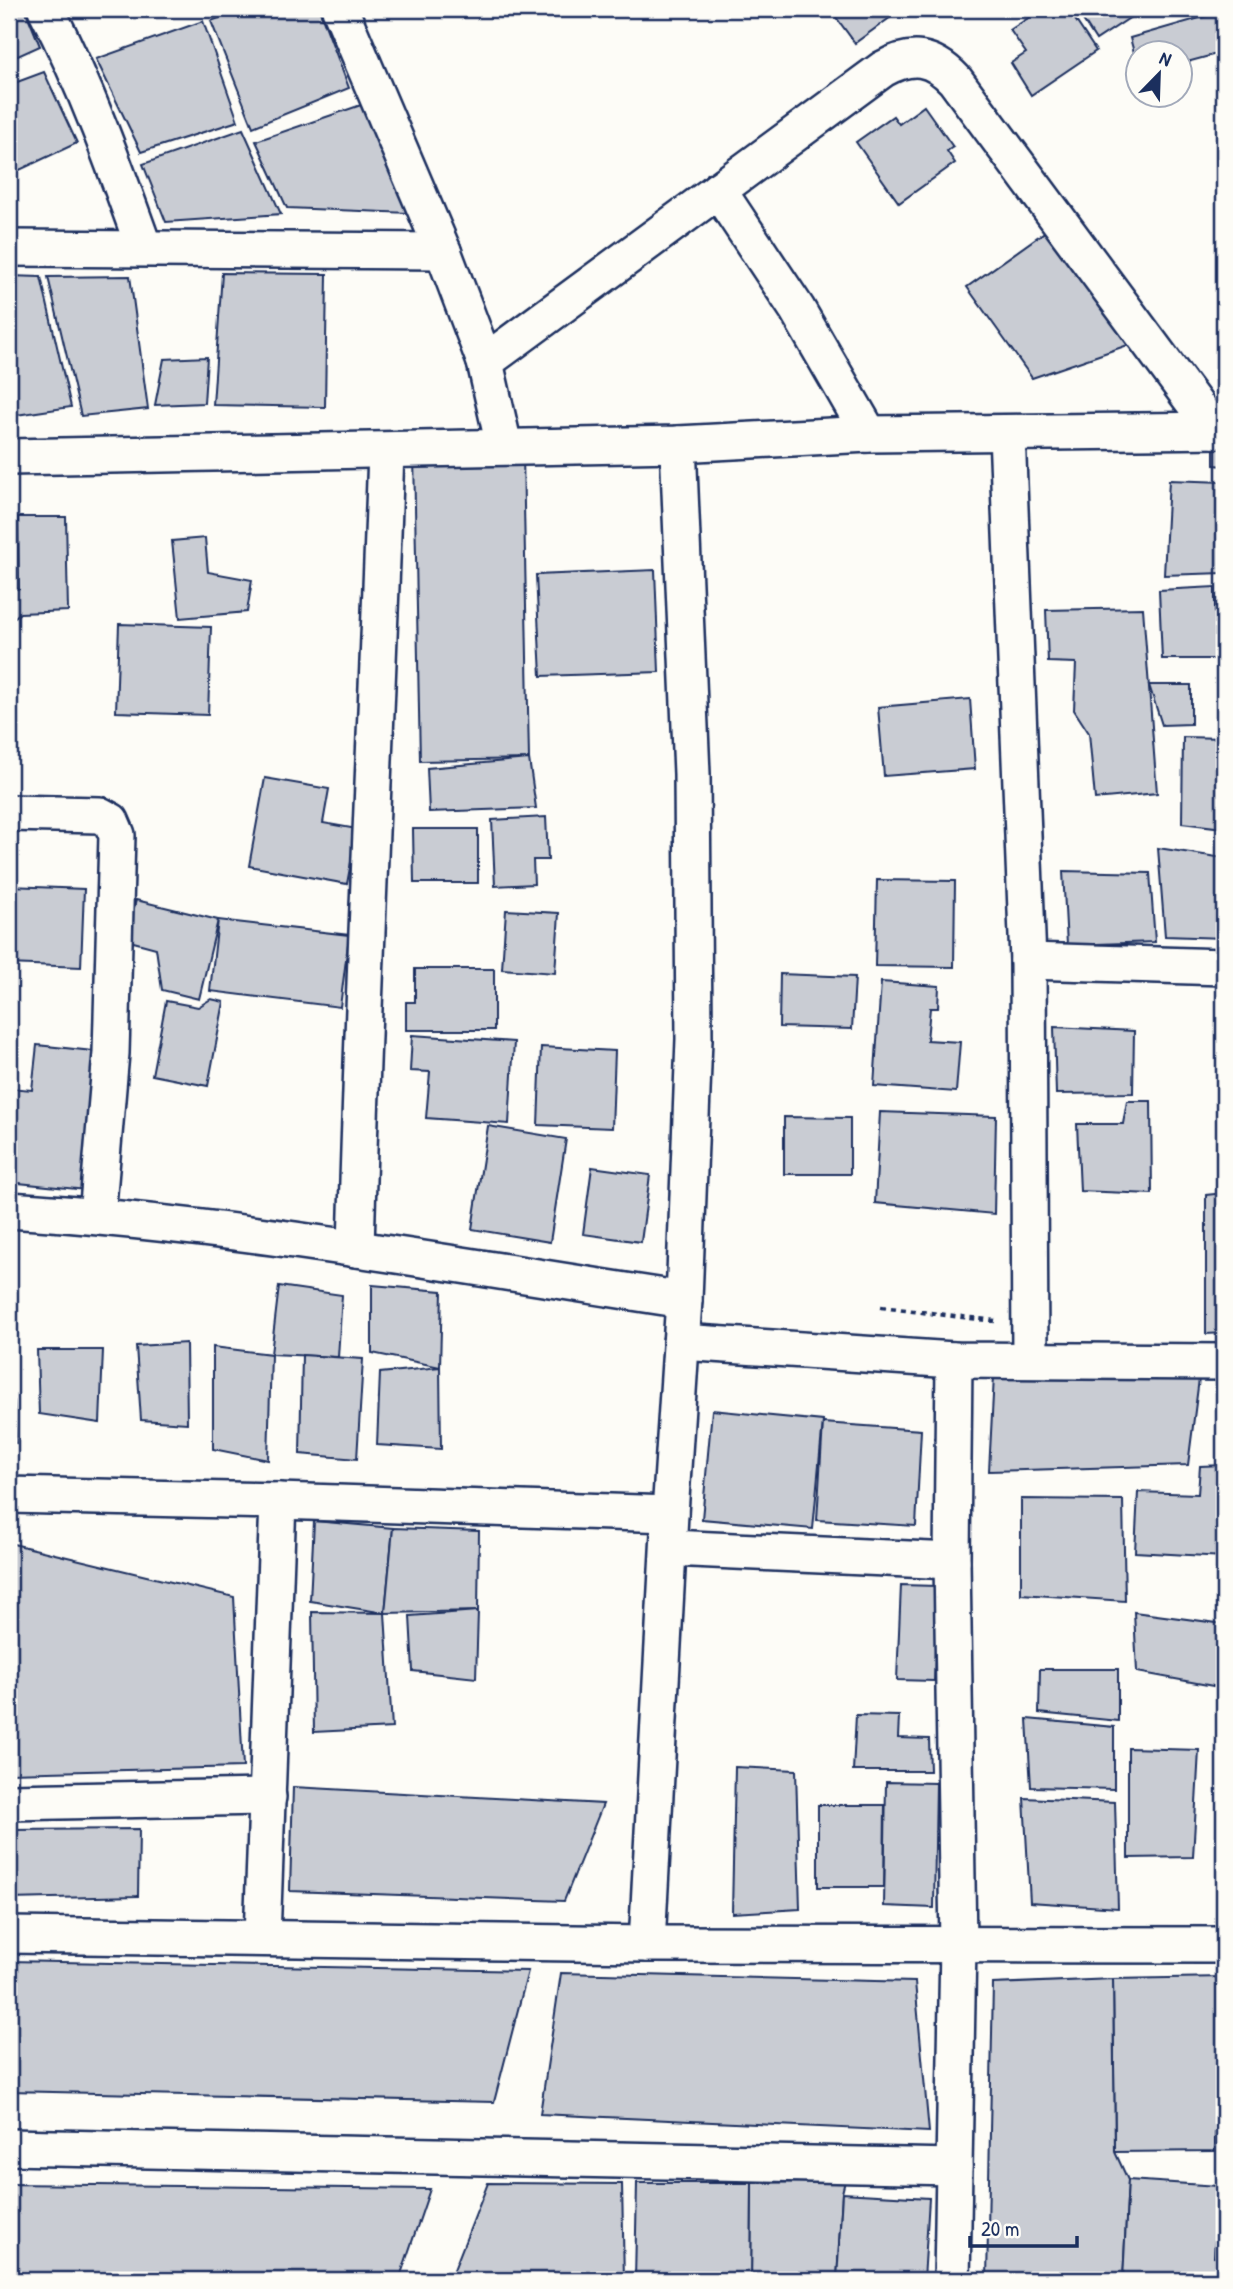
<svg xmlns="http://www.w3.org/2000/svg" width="1233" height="2289" viewBox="0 0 1233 2289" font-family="'Patrick Hand',sans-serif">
<rect width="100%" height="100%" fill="#fdfcf7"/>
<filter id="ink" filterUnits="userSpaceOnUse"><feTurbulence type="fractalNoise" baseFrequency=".0143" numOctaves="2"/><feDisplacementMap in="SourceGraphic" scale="14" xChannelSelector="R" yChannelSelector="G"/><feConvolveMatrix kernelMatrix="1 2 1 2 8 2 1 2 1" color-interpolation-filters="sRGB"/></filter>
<g filter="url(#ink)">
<g fill="#c9ccd3" stroke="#1b2f5e" stroke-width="2">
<path d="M9,9H25L40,46L9,60Z"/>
<path d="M243,9H319L349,88L253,127L211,21Z"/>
<path d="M830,9H902L855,43Z"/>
<path d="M1042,9H1068L1096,51L1031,95L1011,63L1026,53L1010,30Z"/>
<path d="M1076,9H1143L1096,40Z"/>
<path d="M1224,11V52L1180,64V52H1138V67L1130,38Z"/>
<path d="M203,21L238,121L141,152L96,59Z"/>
<path d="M44,72L77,143L9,175V85Z"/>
<path d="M361,105L409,213L287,208L256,141Z"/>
<path d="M924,106L953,147L947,151L955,163L899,203L856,142L893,116L899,124Z"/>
<path d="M243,129L281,214L166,222L143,164Z"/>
<path d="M1046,231L1128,345L1032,378L967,287Z"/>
<path d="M222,273L327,274L325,407L213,405Z"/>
<path d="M9,276L41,277L71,407L9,416Z"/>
<path d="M130,276L148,409L81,416L48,277Z"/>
<path d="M207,357L204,403L155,405L164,359Z"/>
<path d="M1214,439H1224V466L1214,465Z"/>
<path d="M523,454L529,759L420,761L414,455Z"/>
<path d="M1169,480L1224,482V573L1164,575Z"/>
<path d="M18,517H66L68,611L20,613L9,622V589H19Z"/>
<path d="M205,538L208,572L252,580L247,612L180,618L172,541Z"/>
<path d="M655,570L659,672L541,676L536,575Z"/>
<path d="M1215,587V612L1224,611V659H1162L1159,590Z"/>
<path d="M1143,608L1157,793L1095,799L1089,733L1074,710L1076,663L1048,662L1046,610Z"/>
<path d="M119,624L211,627L208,715L116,712Z"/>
<path d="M1149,685H1191V724L1162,725Z"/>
<path d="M970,699L975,769L884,776L878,707Z"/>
<path d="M1183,737L1224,738V828L1182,823Z"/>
<path d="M529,759L536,808L429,812L427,768Z"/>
<path d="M265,778L329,789L323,823L357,829L347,884L249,866Z"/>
<path d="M546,817L548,860H533L534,884L495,886L492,820Z"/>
<path d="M413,829H478V883H414Z"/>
<path d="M1158,848L1224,858V938L1165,936Z"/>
<path d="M1063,871L1150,873L1155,942L1067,945Z"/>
<path d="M877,880L955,881L954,967L875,966Z"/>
<path d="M10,886L84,889L81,967L9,964Z"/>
<path d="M136,900L218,920L199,999L162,990L156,948L126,940Z"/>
<path d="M506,910L559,913L555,973L502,969Z"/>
<path d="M218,920L349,935L340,1007L210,991Z"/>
<path d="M415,969H494V1030H406V1002H415Z"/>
<path d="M780,974L855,977L852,1029L779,1027Z"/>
<path d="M881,982L939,986L938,1008H930L927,1040L960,1042L956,1092L874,1086Z"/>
<path d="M211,999L224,1002L208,1086L152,1075L166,1001L198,1007Z"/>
<path d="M1054,1027L1134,1031L1133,1093L1056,1094Z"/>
<path d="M412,1035L514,1042L509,1124L426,1118L430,1072L410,1071Z"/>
<path d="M37,1045L111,1053L96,1191L9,1182V1088L32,1090Z"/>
<path d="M541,1047L615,1051L612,1128L538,1125Z"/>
<path d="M1127,1101H1151L1152,1194L1080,1191L1077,1124H1123Z"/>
<path d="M880,1112L996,1116L994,1214L875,1203Z"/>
<path d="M784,1117L850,1118V1174H784Z"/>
<path d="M488,1126L566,1139L550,1242L472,1229Z"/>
<path d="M592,1167L650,1175L641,1242L583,1234Z"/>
<path d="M1224,1193V1333L1206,1334V1195Z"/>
<path d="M372,1285L442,1291L440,1367L372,1353Z"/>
<path d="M279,1286L342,1295L338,1357L271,1354Z"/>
<path d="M186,1343L187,1423L141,1420L136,1346Z"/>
<path d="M213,1347L271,1354L268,1460L213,1449Z"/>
<path d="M37,1350H103L100,1423L39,1414Z"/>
<path d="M302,1355L363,1359L357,1459L300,1454Z"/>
<path d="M440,1367L441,1449L377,1445L380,1373Z"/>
<path d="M994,1376L1199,1379L1188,1465L989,1471Z"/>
<path d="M9,1400L14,1401L16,1443L9,1442Z"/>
<path d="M712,1410L823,1421L813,1529L702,1519Z"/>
<path d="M823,1423L921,1430L916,1526L817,1520Z"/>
<path d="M1224,1465V1557L1135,1552L1138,1492L1198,1494L1200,1466Z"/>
<path d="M1021,1499L1123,1500L1125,1601L1021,1594Z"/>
<path d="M314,1521L393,1528L385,1613L310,1601Z"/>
<path d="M393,1528L479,1531L478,1611L385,1613Z"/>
<path d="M9,1543L234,1597L243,1767L9,1773Z"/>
<path d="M901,1585L937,1586L934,1681L897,1680Z"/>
<path d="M478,1611L476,1678L413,1671L410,1616Z"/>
<path d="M312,1612L385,1613L392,1728L314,1732Z"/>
<path d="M1134,1612L1224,1624V1688L1137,1672Z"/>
<path d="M1040,1669H1118V1721L1039,1713Z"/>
<path d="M856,1715L899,1716L898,1738L929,1739L930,1771H853Z"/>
<path d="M1027,1719L1114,1727V1789L1031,1787Z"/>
<path d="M1128,1748L1199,1750L1193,1857L1128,1858Z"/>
<path d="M735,1767L796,1770L800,1909L732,1913Z"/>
<path d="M886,1782L936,1783L934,1908L884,1906Z"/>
<path d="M293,1787L603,1804L564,1901L290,1891Z"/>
<path d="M1024,1798L1115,1802L1118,1908L1030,1902Z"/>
<path d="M818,1805H885L884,1887H818Z"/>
<path d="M139,1829L138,1896L9,1899V1830Z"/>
<path d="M9,1961L528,1971L494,2102L9,2091Z"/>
<path d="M561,1973L915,1982L929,2132L540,2114Z"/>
<path d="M1224,1977V2109H1215V2151L1115,2152L1113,1979Z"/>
<path d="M1113,1979L1115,2152L1128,2180L1123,2280H987L993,1984Z"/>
<path d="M1128,2180L1218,2186L1214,2257L1224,2258V2280H1123Z"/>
<path d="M845,2181L842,2193L837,2280H751L752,2183Z"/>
<path d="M488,2183L622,2184L624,2280H450Z"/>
<path d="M637,2183H752L751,2280H635Z"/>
<path d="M9,2184L430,2189L399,2280H9Z"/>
<path d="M842,2193L929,2198L924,2280H837Z"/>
</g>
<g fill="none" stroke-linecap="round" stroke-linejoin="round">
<g stroke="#1b2f5e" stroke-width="40">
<g id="minor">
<path d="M46,9C86,86 115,167 144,248"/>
<path d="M340,9L443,251L485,362L504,446"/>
<path d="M718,190L797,309L869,434"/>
<path d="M9,248L443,251"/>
<path d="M485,362L883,69C912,53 932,56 955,80L1214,430"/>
<path d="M1007,433L1028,961L1030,1359"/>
<path d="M9,457L678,444L869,434L1224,430"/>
<path d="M9,813L100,815L111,821L117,835L111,1053L97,1216"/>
<path d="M1028,961L1224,967"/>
<path d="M9,1210C235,1224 460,1266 684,1300"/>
<path d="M356,1249C363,983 377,717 386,451"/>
<path d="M681,1342L954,1360L1224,1362"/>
<path d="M9,1495L278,1501L670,1514"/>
<path d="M670,1548L952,1561"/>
<path d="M9,1802L268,1797"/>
<path d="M9,1935L647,1944L1224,1945"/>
<path d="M262,1938L278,1501"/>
<path d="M647,1944L670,1514L684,1300L694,1039L692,774L678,444"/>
<path d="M9,2147L954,2167"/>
<path d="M952,2280L958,1944L952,1561L954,1360"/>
</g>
</g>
<path stroke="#1b2f5e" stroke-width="4.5" stroke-dasharray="5 5" stroke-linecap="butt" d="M881,1307L995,1321"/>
<use href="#minor" stroke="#fdfcf7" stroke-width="35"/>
</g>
</g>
<rect width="1233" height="2289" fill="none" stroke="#fdfcf7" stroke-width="35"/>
<rect x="18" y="18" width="1198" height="2254" fill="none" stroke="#1b2f5e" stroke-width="2.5" filter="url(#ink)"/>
<g transform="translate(1159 74) rotate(23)"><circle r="33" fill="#fdfcf7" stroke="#a3aaba" stroke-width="2"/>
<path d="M0-5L12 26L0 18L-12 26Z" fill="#1b2f5e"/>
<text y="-10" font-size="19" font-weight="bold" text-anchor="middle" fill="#1b2f5e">N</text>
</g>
<path d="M970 2236v10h107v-10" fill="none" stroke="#1b2f5e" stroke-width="3.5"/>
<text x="981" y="2236" font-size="21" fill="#1b2f5e" stroke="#fdfcf7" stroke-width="5" paint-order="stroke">20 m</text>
</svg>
